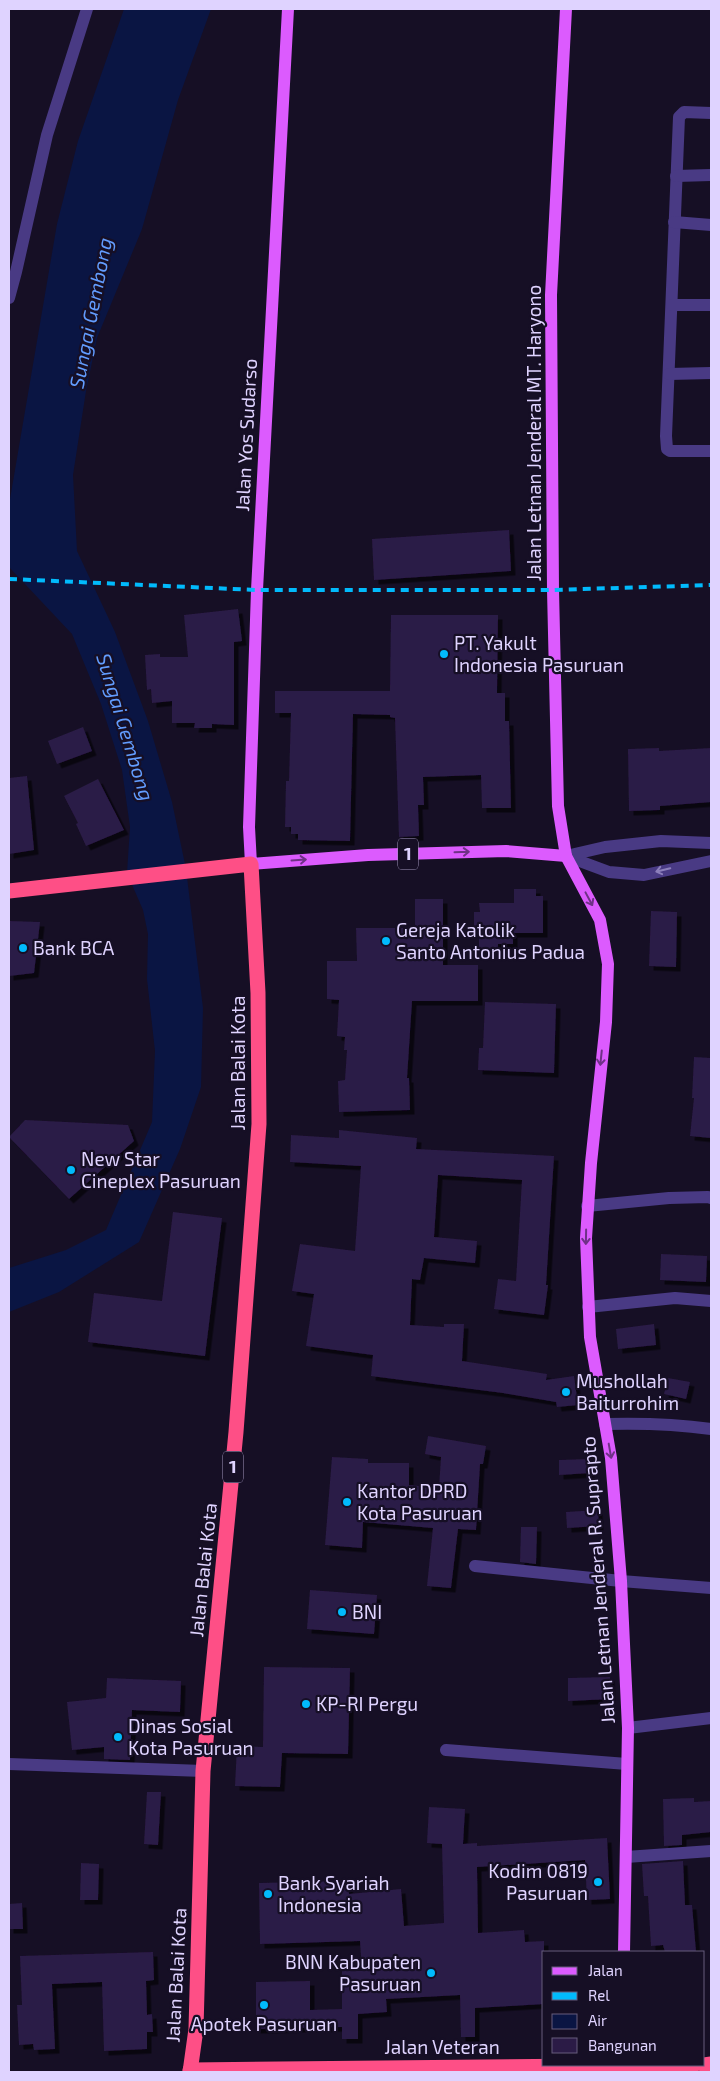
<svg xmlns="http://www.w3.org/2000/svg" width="720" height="2081" viewBox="0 0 720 2081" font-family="'Exo 2',sans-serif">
<defs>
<filter id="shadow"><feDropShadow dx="4.5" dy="4.5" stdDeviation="0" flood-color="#0009"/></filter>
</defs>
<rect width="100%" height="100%" fill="#160f25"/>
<path fill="#0a1543" d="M124,9H211L178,100L142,229L97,338L86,391L73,475L77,551L115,632L148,721L172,802L186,869L203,1008L201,1087L180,1149L139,1242L59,1292L9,1312V1268L66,1250L106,1230L152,1122L155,1051L147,979L148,934L143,910L127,873L130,827L122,770L101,704L72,634L9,567V505L57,224L78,141Z"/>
<g fill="#2b1b46" filter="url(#shadow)">
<path d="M509,530L511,571L374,580L372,539Z"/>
<path d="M238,609L242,641L234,642V725L212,724V728H194L195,723H172V701L152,703L151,689L147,690L145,655L160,654V657H188L184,615Z"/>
<path d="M391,615H498L497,693H505V721H509L511,808H482L481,775L423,777L424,805H418L419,836L399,837L395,718L390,717V715L353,714L350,841L298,840V834H291V827H285L286,781H289L291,713H275V691H390Z"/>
<path d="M83,727L92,751L57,764L48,741Z"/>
<path d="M659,748V751L711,748V802L660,806V810L629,811L628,749Z"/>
<path d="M27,776L34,850L9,854V778Z"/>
<path d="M98,779L124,830L86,846L76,824L78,823L64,796Z"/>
<path d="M514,889H536V896H543V933H513V944H498V949H479V933H474V912H480L479,903H514Z"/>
<path d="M415,899H443V965H478V1001H412L407,1078H409L410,1110L339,1112L338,1081L345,1080L347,1050H344L345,1037L337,1036L339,1000L327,999V961H357L356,928H415Z"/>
<path d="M651,911L677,912L676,967L649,966Z"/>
<path d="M9,921L40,922L34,973L9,976Z"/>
<path d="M485,1002L556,1004L554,1073L478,1070L479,1048H483Z"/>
<path d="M694,1057L711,1058V1138L690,1136L694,1098H692Z"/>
<path d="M25,1120L128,1125L134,1141L69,1199L9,1137Z"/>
<path d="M339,1130L417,1138L416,1149L554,1156L546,1285H548L544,1315L494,1309L498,1279L516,1281L522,1180L438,1175L434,1237L477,1241L475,1263L424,1258L420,1280L412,1279L410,1325L444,1327V1324H464L462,1361L547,1374L546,1380L574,1376L578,1405L557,1407L556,1402L503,1393L371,1376L373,1355L306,1346L314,1294L292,1291L300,1244L355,1251L361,1166L290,1162L291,1135L339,1138Z"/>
<path d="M173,1212L222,1218L205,1356L88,1342L94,1293L162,1301Z"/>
<path d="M661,1254L707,1256L706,1282L660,1280Z"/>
<path d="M654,1324L656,1345L618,1349L616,1329Z"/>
<path d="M668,1378L690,1382L686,1399L664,1394Z"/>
<path d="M428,1436L486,1446L483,1464H480L476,1530L458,1529L451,1588L427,1586L433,1528L363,1522L362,1548L325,1545L332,1457L368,1459V1463H409V1485L439,1488L441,1457L425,1454Z"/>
<path d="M589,1459L590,1473L559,1475V1460Z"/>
<path d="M598,1510L599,1526L567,1528L566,1512Z"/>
<path d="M521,1527H537L536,1564L520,1562Z"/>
<path d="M310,1590L377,1595L374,1634L307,1629Z"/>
<path d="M264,1667L350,1668L348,1754L282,1753L280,1787L235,1786L237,1746L263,1747Z"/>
<path d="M610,1677L611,1699L568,1701V1678Z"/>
<path d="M107,1678L181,1681L180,1712L132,1710L130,1760L104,1759V1747L72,1750L67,1702L106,1698Z"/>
<path d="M147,1792H161L158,1845L144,1844Z"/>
<path d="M694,1798V1802L711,1801V1832L682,1835V1845L664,1846L663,1799Z"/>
<path d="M429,1807L465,1809L463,1844L477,1843V1846L607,1838L610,1899L587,1900L585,1860L477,1867L478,1933L524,1930L525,1942L544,1941V2004L475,2008V2037H461L460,1995L386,1999L387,2012L358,2014V2039H342V2027L256,2029V1982L310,1981V2010L342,2009V1971H362L360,1941L260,1944L259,1883L348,1881L349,1894L401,1889L404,1926L444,1923L442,1844L427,1843Z"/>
<path d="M683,1861L685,1905H692L696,1952H665L663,1945L651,1946L648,1896H644L642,1864Z"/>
<path d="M81,1863L99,1864L98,1900H80Z"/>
<path d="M22,1903L23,1929H9V1904Z"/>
<path d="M153,1952L154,1980L146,1981L147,2015L152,2014L153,2032H147V2049L104,2051L102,1982L52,1984L55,2049L34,2050L33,2044L19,2045L17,2005H22L20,1956Z"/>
</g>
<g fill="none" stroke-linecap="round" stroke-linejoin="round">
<g stroke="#493a84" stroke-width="12">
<path d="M711,113L684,112L679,117L666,436L667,449L670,451H711"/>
<path d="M676,176L711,175"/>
<path d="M674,222L711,225"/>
<path d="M9,298L16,272L47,135L87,9"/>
<path d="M672,305H711"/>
<path d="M669,374L711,373"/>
<path d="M566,856L609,872L644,875L711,861"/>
<path d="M566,856L605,847L661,841L711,843"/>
<path d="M587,1206L669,1198L708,1197L711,1198"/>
<path d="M588,1307L675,1298L711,1301"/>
<path d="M605,1424C641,1423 675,1424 711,1429"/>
<path d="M475,1566L621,1581L711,1588"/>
<path d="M628,1728L711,1718"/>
<path d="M446,1750L627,1764"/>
<path d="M9,1764L203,1771"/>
<path d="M626,1857L711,1851"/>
</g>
<g stroke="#dc5bfe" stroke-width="12">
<path d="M288,9L257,590L249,827L251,864L368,855L506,851L566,856"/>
<path d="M566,9L551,295L553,590L558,806L566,856L600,920L608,964L606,1022L591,1163L586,1238L590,1337L611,1458L621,1581L628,1728L624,1952"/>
</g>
<g stroke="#fe4f86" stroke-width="15">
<path d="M9,891L251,864L258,993L259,1124L236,1432L203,1771L196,2029L190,2072"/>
<path d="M704,2065L711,2064"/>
<path d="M190,2070L694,2065"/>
</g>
<path stroke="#01bafc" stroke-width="4" stroke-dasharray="8 6" stroke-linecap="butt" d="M9,579L257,590H553L711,585"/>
</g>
<defs><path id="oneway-shaft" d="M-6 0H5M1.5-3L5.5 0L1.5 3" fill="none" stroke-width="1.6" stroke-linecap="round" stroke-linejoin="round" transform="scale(1.25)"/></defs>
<g stroke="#6f3187">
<use href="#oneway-shaft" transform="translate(462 852) rotate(-2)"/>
<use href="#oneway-shaft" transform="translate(299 860) rotate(-4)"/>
<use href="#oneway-shaft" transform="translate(589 899) rotate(62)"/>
<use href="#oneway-shaft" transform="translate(601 1058) rotate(96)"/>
<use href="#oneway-shaft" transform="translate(586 1237) rotate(91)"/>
<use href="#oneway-shaft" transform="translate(610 1451) rotate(80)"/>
</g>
<use stroke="#8c7fbb" href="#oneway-shaft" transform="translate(663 870) rotate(166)"/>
<g fill="#01bafc" stroke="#160f25" stroke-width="2">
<circle cx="444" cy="654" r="5"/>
<circle cx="386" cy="941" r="5"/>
<circle cx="23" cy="948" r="5"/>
<circle cx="71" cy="1170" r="5"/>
<circle cx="566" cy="1392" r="5"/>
<circle cx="347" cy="1502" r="5"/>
<circle cx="342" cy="1612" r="5"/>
<circle cx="306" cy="1704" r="5"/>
<circle cx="118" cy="1737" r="5"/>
<circle cx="598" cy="1882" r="5"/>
<circle cx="268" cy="1894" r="5"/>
<circle cx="431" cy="1973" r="5"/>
<circle cx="264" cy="2005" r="5"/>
</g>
<g text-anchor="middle" stroke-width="4.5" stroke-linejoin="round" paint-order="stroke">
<g fill="#160f25" stroke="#a398be" stroke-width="1">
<rect x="398" y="838.5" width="20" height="31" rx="4"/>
<rect x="223" y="1451.5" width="20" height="31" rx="4"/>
</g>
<g font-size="18" font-weight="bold" fill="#dfd3ff">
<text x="408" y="860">1</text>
<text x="233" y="1473">1</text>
</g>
<g font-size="19" fill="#dfd3ff" stroke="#160f25">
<text transform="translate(534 433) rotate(-90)" y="7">Jalan Letnan Jenderal MT. Haryono</text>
<text transform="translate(246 435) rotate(-87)" y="7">Jalan Yos Sudarso</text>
<text transform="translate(238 1063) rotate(-90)" y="7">Jalan Balai Kota</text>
<text transform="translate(203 1570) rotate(-84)" y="7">Jalan Balai Kota</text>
<text transform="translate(598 1580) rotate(-94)" y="7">Jalan Letnan Jenderal R. Suprapto</text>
<text transform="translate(176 1975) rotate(-87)" y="7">Jalan Balai Kota</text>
<text x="442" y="2054">Jalan Veteran</text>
</g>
<g font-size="19" fill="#dfd3ff" stroke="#160f25" text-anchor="start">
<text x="454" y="650">PT. Yakult<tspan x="454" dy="22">Indonesia Pasuruan</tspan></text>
<text x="396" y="937">Gereja Katolik<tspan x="396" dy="22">Santo Antonius Padua</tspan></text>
<text x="33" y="955">Bank BCA</text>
<text x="81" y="1166">New Star<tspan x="81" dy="22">Cineplex Pasuruan</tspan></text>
<text x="576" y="1388">Mushollah<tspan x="576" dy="22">Baiturrohim</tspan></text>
<text x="357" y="1498">Kantor DPRD<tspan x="357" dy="22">Kota Pasuruan</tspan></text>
<text x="352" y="1619">BNI</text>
<text x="316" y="1711">KP-RI Pergu</text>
<text x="128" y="1733">Dinas Sosial<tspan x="128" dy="22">Kota Pasuruan</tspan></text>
<text x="588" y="1878" text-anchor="end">Kodim 0819<tspan x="588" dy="22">Pasuruan</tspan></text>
<text x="278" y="1890">Bank Syariah<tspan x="278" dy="22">Indonesia</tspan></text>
<text x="421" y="1969" text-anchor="end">BNN Kabupaten<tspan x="421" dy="22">Pasuruan</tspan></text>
<text x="264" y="2031" text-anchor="middle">Apotek Pasuruan</text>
</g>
<g font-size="20" font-style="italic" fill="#629cfe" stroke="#160f25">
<text transform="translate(91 313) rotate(-79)" y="7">Sungai Gembong</text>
<text transform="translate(125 727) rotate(73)" y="7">Sungai Gembong</text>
</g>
</g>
<rect width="720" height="2081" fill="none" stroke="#dfd3ff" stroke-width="20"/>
<rect x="542" y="1951" width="162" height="115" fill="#160f25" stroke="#665d7c"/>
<rect x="552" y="1967" width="25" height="8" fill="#dc5bfe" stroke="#665d7c"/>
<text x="588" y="1976" font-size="15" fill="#dfd3ff">Jalan</text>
<rect x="552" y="1992" width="25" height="8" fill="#01bafc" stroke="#665d7c"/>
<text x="588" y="2001" font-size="15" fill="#dfd3ff">Rel</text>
<rect x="552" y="2014" width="25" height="15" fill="#0a1543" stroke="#665d7c"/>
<text x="588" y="2026" font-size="15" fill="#dfd3ff">Air</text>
<rect x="552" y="2038" width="25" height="15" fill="#2b1b46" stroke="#665d7c"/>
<text x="588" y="2051" font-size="15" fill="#dfd3ff">Bangunan</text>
</svg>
